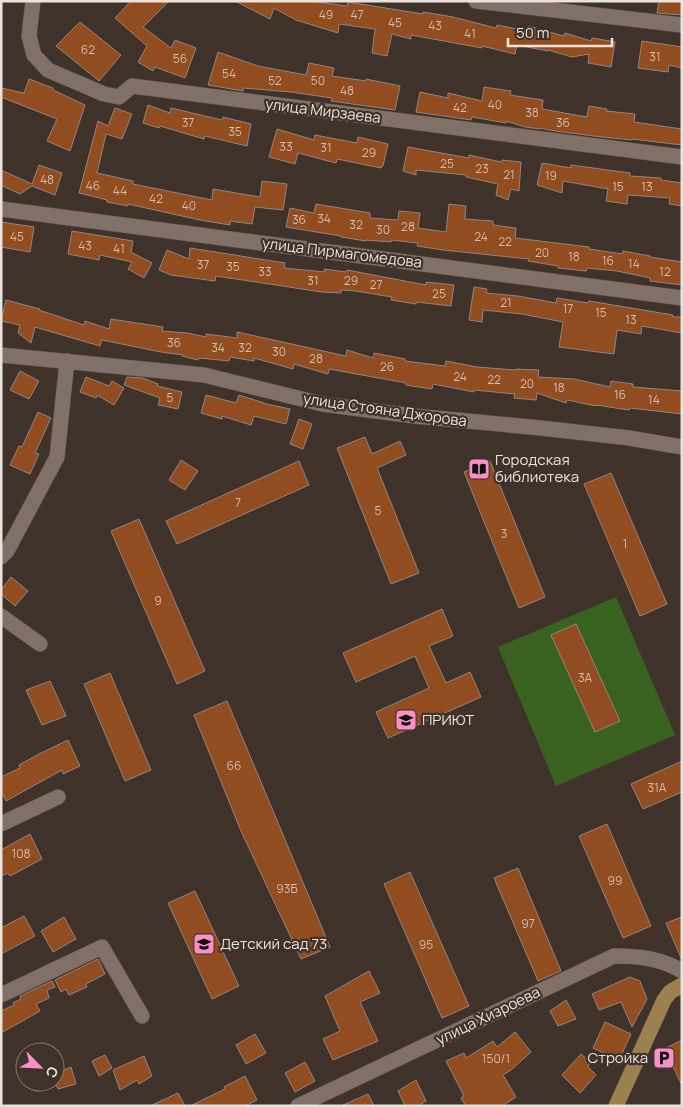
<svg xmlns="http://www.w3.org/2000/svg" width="683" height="1107" viewBox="0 0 683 1107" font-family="Manrope,sans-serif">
<rect width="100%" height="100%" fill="#3f322a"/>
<path fill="#396220" d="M616,597L675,735L556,786L498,647Z"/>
<g fill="#914c20" stroke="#95857d">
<path d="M131,1H169L143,27L171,48L175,40L196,48L185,78L155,67L153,71L138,62L147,46L115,18Z"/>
<path d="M235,1H310L347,6L348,2L423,14V12L453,17L496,28L497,25L527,31L528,26L564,36L565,33L591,41L592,38L615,42L611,67L588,63L589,54L572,57L548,50V51L517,45L515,54L482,46V48L411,35V39L392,34L387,56L372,53L375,29L339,24L338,33L296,20L274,8L270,19Z"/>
<path d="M659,1H682V15L657,13Z"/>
<path d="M80,22L121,55L99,81L56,46Z"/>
<path d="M642,41L682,47V68L669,65L668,72L638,68Z"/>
<path d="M218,52L258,66L306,75L309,63L334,68L332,76L366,81V79L400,86L395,110L331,101L332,98L291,92L243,88V91L208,85Z"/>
<path d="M29,79L53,88V90L85,105L70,151L47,141L57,119L1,97V88L24,93Z"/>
<path d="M484,87L511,91L510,95L543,100L542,109L587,117L589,106L607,109L606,111L635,114L634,122L682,129V145L632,139V140L602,137L555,131L540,128V129L525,127L506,121V123L472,117L471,120L416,112L420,92L448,98V93L482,101Z"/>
<path d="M148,105L170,113L171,108L222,120L223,117L251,124L247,146L205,136L204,139L160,126L159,128L143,123Z"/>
<path d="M115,108L132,114L122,139L106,134L97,173L133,181V184L212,200L213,189L260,197L262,181L287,184L283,210L255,207L252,224L230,221V225L200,220L128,204V206L107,202V200L79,193L98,121L108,126Z"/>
<path d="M277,129L314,140L315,135L357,143L358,137L388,144L383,166H382L381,168L337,159L336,163L298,153L295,164L269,157Z"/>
<path d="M408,147L469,158V155L501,162L502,160L521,162L519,191L511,189L508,200L496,195L498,184L466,177V175L416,170V175L403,171Z"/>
<path d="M542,163L571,168V165L630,173V176L661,178V180L682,183V206L669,204L670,198L628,195L627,204L606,201L608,189L563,181L562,193L537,185Z"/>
<path d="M39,165L62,173L55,195L32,186L20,194L1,185V170L32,184Z"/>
<path d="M316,204L370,213V218L398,220L399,211L420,213L418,228L446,232L449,204L466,206L465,219L493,221V225L516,228L515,238L589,247V249L622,254L623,251L650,256V257L682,262V285L650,281V278L617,271L587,268L586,271L558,268V266L528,261L529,259L443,250L417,246L418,243L391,240V242L366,240V241L341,237V236L286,227L290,208L314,213Z"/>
<path d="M1,222L34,227L30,252L1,247Z"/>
<path d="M72,231L133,241L131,252L152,263L144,278L128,269L132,262L100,255L99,260L68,254Z"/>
<path d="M190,248L285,263L284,268L325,272L324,269L346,272L347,270L426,285V282L454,285L451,306L416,302V304L391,300L392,297L356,291L341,290V293L322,292L216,276L215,281L171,275L159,270L167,250L189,259Z"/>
<path d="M474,287L487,289L486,293L518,296L556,303L557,298L588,303L589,301L673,315V317H682V333L642,326L641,334L617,330L614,354L559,347L563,322L522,314L483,310L482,322L469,320Z"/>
<path d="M6,300L40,309L39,310L84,325L85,321L109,329L111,319L163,327L162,331L187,333L206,337V334L237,338V332L346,356L347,350L373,358L374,353L405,359V361L445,366L446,361L477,367L516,370V369L539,370L538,377L574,379L610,387L611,381L633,384V387L682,391V414L630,408L629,410L596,405V406L567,400L566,403L537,393L536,400L514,398L515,394L474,390V392L433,384L432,389L406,385V383L329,369L328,374L294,364L293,369L254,358V361L230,357L229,361L199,358L198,360L182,356L183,355L161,352L102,340L100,346L35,327L31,343L18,333L20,325L1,321Z"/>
<path d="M20,371L39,381L29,399L10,390Z"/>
<path d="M86,377L109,386L112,381L124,388L114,405L97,395L96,398L80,392Z"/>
<path d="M127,377L143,378L158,384L157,386L182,392L178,409L158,405L160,398L124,385Z"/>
<path d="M206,395L236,403L239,395L267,404L290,409L286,424L254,416L251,425L222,416V419L201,413Z"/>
<path d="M38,412L51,418L35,453L39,454L30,474L10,465L19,446L22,447Z"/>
<path d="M299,419L312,424L303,449L290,444Z"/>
<path d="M365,437L372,454L400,441L406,455L377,468L419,573L391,584L337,448Z"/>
<path d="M181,460L198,471L185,490L169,480Z"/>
<path d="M299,461L309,485L177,544L166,521Z"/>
<path d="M490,461L545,597L519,608L464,472Z"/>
<path d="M611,473L667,604L640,616L584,484Z"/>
<path d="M139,519L205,671L177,684L111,531Z"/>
<path d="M11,577L28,591L15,606L1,594V590Z"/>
<path d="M442,609L453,636L429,646L446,683L470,672L481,697L388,738L376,712L429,688L415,656L356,682L343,653Z"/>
<path d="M576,624L620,721L595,732L551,635Z"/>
<path d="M110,673L151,770L125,781L84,684Z"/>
<path d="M50,681L66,716L42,725L26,690Z"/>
<path d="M227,701L330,947L301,959L241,831L194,715Z"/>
<path d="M68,740L80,766L63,774L62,770L6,801L1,791V777L20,768L19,765L39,754Z"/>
<path d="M682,761V792L643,809L631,784Z"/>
<path d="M607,824L651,926L623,938L579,836Z"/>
<path d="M30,834L42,859L10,876L8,873L1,876V850Z"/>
<path d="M518,868L561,971L538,981L494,878Z"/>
<path d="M410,872L469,1006L442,1018L384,884Z"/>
<path d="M195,891L239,986L212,999L168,903Z"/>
<path d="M24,916L35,936L1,954V928Z"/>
<path d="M64,917L76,939L53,952L41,931Z"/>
<path d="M682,917V960L666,923Z"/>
<path d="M98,959L105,974L86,984L87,987L69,995L66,989L61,992L55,980Z"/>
<path d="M369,971L380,993L360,1002L378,1041L333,1060L323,1039L340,1031L325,996Z"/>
<path d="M630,977L640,981L647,999L632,1027L621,1002L599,1010L592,994Z"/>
<path d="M52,981L55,987L47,990L49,998L36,1004L40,1011L1,1033V1011L14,1005L13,1003L21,999L20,996Z"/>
<path d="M566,1000L576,1019L558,1026L550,1011Z"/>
<path d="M605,1022L631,1034L619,1060L593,1048Z"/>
<path d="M515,1032L531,1052L511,1070L503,1075L516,1097L502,1106H466L461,1098L464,1096L446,1061L464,1053L466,1058L493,1041L497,1047Z"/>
<path d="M255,1034L266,1053L246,1064L236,1045Z"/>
<path d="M682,1040V1085L664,1049Z"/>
<path d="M581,1054L590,1062L588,1067L596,1075L580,1093L562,1075Z"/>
<path d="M105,1055L112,1068L99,1076L92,1061Z"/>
<path d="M144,1056L152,1076L139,1084L137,1080L120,1090L113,1070Z"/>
<path d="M305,1062L315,1081L295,1092L285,1073Z"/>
<path d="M71,1067L76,1084L58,1089L55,1083V1074Z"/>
<path d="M245,1076L257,1100L245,1106H190L225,1089L224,1087Z"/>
<path d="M416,1080L426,1101L418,1106H405L398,1091Z"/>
<path d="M178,1093L185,1106H150Z"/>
<path d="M368,1094L374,1106H341Z"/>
</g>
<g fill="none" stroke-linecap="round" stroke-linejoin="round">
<g stroke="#584d48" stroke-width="16">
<g id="minor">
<path d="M33,1L29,36L34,55L48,70L104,94L119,97L132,86L682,157"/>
<path d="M476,1L682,25"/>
<path d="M1,209L682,298"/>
<path d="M1,355L204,375L322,404L414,416L541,428L629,438L682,447"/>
<path d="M1,557L7,551L57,457L67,361"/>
<path d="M1,616L40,644"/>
<path d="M1,824L58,797"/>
<path d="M1,995L102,947L142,1016"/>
<path d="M298,1106L614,956C638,956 660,958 682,971"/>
</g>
</g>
<g stroke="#584d48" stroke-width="16">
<path id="major" d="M616,1106L664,1000L670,992L682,985"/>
</g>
<use href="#minor" stroke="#807068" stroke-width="15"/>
<use href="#major" stroke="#9c814f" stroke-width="15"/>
</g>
<defs>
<g id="library-square" transform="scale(1.125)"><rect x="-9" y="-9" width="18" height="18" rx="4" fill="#fa8fc7" stroke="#3f322a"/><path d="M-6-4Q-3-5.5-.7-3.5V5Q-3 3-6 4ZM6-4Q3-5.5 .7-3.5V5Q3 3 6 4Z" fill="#111"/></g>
<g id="school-square" transform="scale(1.125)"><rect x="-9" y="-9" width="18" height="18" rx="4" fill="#fa8fc7" stroke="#3f322a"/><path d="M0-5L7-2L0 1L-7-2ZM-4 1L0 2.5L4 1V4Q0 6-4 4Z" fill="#111"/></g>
<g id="parking-square" transform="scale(1.125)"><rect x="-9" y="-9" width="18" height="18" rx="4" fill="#fa8fc7" stroke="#3f322a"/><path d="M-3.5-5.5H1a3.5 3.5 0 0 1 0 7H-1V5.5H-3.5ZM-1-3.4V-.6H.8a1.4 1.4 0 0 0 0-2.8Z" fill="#111"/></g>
</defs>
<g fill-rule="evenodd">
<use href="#library-square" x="479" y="469"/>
<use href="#school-square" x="406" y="720"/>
<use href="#school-square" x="204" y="944"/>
<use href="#parking-square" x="664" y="1058"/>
</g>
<g text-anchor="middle" stroke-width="4.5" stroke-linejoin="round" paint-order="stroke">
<g font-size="12" fill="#d4bcae">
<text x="326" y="19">49</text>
<text x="357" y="19">47</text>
<text x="395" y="27">45</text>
<text x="435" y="30">43</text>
<text x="470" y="38">41</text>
<text x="88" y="54">62</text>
<text x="655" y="61">31</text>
<text x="180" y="63">56</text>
<text x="229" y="78">54</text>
<text x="275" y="85">52</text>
<text x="318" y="85">50</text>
<text x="347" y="95">48</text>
<text x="495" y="109">40</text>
<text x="460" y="112">42</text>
<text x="532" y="117">38</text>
<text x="188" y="127">37</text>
<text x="563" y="127">36</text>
<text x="235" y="136">35</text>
<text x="286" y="151">33</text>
<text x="326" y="152">31</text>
<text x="369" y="157">29</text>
<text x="447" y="168">25</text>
<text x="482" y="173">23</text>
<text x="509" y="179">21</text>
<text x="551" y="180">19</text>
<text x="47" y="184">48</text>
<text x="93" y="190">46</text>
<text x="618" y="191">15</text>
<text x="647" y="191">13</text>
<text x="120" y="195">44</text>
<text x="156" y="203">42</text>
<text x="189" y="210">40</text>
<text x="324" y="223">34</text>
<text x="299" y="224">36</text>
<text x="356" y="229">32</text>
<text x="408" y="231">28</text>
<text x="383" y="234">30</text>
<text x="17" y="241">45</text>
<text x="481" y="241">24</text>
<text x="505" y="246">22</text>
<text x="85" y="250">43</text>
<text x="119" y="253">41</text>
<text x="542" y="257">20</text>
<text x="574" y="261">18</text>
<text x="608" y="265">16</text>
<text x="634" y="268">14</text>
<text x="203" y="269">37</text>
<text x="233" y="271">35</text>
<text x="265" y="276">33</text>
<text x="665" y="276">12</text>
<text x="313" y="285">31</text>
<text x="351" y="285">29</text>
<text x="376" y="289">27</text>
<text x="439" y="298">25</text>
<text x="506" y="307">21</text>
<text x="568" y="313">17</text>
<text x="601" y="317">15</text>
<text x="631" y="324">13</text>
<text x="174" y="347">36</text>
<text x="218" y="352">34</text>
<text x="245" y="352">32</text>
<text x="279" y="356">30</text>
<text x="316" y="363">28</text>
<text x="387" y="371">26</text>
<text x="460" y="381">24</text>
<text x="494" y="384">22</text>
<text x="527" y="388">20</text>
<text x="559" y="392">18</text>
<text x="620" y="399">16</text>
<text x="170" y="402">5</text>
<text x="654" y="404">14</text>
<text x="238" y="507">7</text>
<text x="378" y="515">5</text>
<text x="504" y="538">3</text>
<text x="625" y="548">1</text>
<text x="158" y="605">9</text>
<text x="585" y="682">3А</text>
<text x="234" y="770">66</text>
<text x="657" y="792">31А</text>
<text x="21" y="858">108</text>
<text x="615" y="885">99</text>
<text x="287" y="893">93Б</text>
<text x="528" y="928">97</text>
<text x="426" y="949">95</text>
<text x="496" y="1063">150/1</text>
</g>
<g font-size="15" fill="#ebe2dd" stroke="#3f322a">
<text transform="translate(323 111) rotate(7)" y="5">улица Мирзаева</text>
<text transform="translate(342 253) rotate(7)" y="5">улица Пирмагомедова</text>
<text transform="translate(385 410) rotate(8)" y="5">улица Стояна Джорова</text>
<text transform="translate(488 1016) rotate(-26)" y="5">улица Хизроева</text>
</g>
<g font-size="15" fill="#ebe2dd" stroke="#3f322a" text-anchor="start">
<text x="495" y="465">Городская<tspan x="495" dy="17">библиотека</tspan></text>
<text x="422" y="725">ПРИЮТ</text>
<text x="220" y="949">Детский сад 73</text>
<text x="648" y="1063" text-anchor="end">Стройка</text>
</g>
</g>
<rect width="683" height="1107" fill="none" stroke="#ebe2dd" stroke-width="5"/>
<g transform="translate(40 1067) rotate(114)"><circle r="24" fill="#3f322a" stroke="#847872"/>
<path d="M0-4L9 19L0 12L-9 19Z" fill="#fa8fc7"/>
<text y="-8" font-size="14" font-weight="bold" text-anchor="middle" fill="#ebe2dd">С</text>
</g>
<path d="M508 38v8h104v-8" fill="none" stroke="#ebe2dd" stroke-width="2.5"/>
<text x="516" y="38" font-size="15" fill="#ebe2dd" stroke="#3f322a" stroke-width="4" paint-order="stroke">50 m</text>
</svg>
